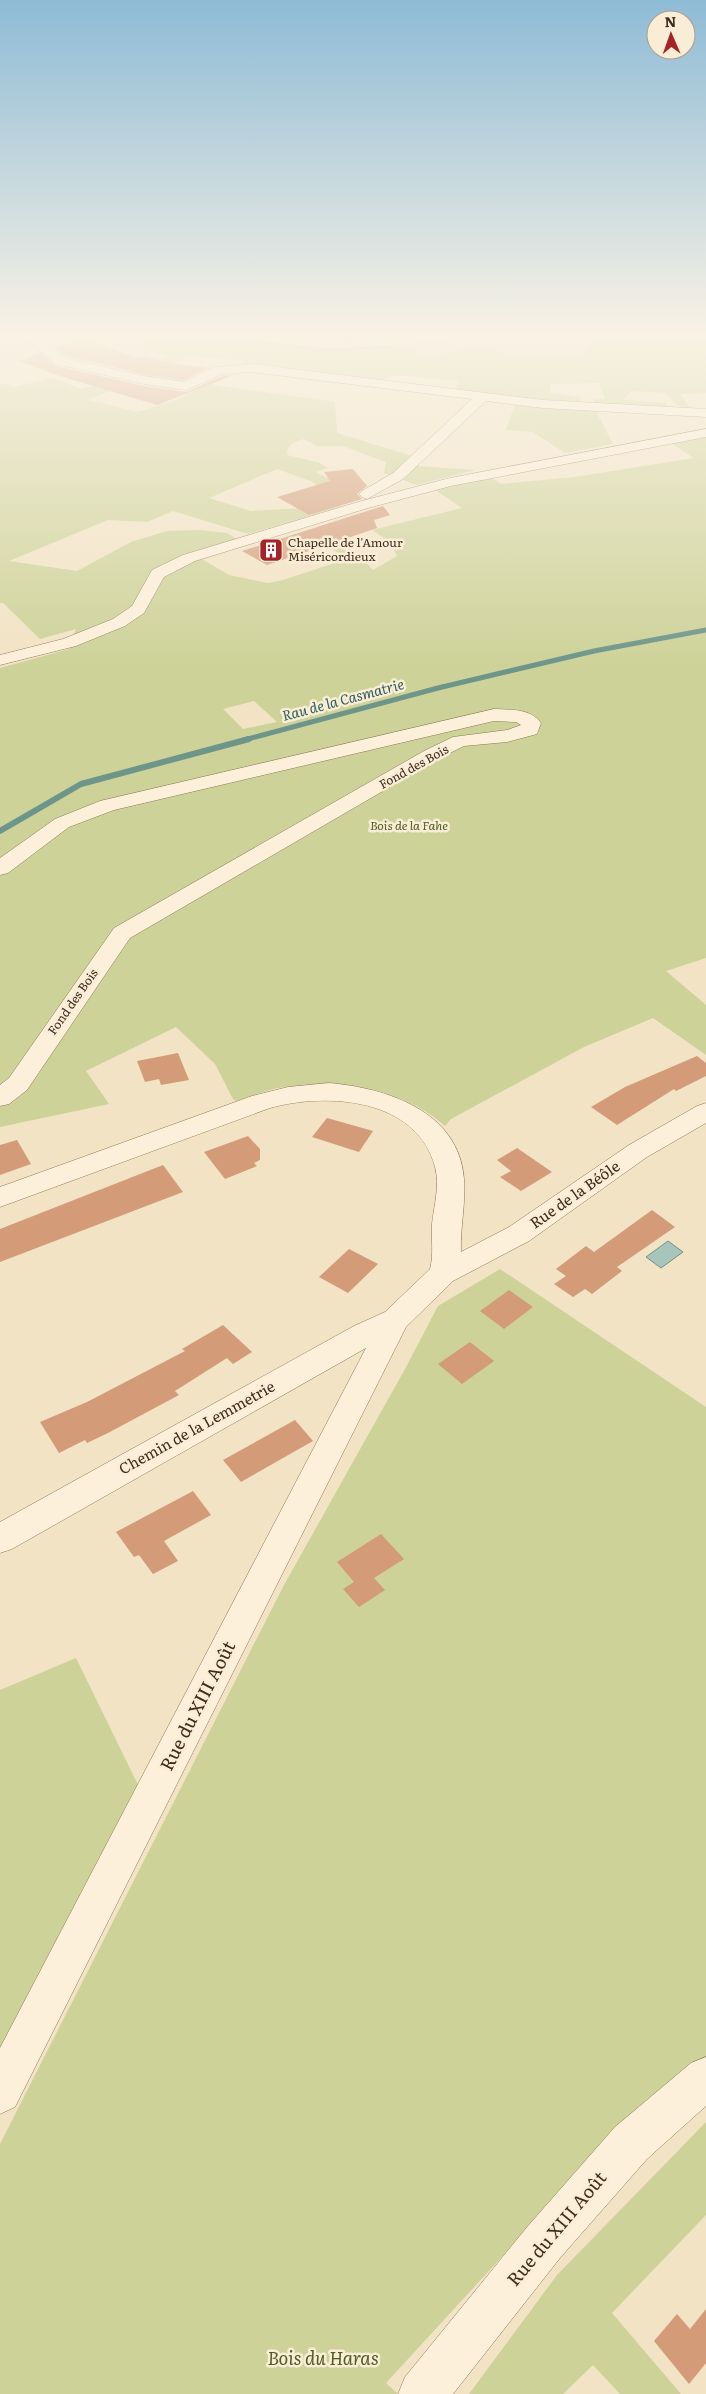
<svg xmlns="http://www.w3.org/2000/svg" width="706" height="2394" viewBox="0 0 706 2394" font-family="Literata,serif">
<rect width="100%" height="100%" fill="#f2e3c5"/>
<g fill="#cdd298" fill-rule="evenodd">
<path d="M174,333H198L322,346L404,344L422,355L489,348L511,355L551,356L583,354L603,336L576,333H706V393L680,394L690,408C677,409 674,403 666,393L631,391L624,400L666,403L668,412L595,408L594,399H605L599,383L550,384V393L579,397L583,407L452,392L460,381L396,375L385,378L389,383L317,375L242,363L246,360L187,356L156,372L190,378L183,382L132,374L169,356L138,346Z"/>
<path d="M342,333H446L451,334L346,342Z"/>
<path d="M52,378L82,389L111,379L127,384L88,400L138,412L179,399L207,384L335,402L337,433L415,457L418,466L475,470L417,485L384,473L386,462L343,446H317L303,439C294,442 287,444 287,455L320,463L328,468L316,472L362,497L335,500L313,482L277,469L209,498L251,511L343,506L248,534L173,511L147,522L108,520L9,561L77,571L131,542L167,531L201,530L227,533L243,543L200,558L229,575L268,583L283,580L341,561L339,553L317,542L318,539L359,555L373,570L397,556L390,542L372,530L462,508L435,490L490,477L501,484L575,477L694,458L671,443L706,436V958L666,971L706,1005V1055L653,1018L584,1047L451,1119L445,1126C403,1088 339,1078 284,1087C268,1089 252,1096 236,1101L233,1099L215,1064L176,1027L86,1071L109,1104L0,1127V668L69,649L76,629L40,639L3,603H0V383L15,387ZM254,701L277,722L243,729L223,709Z"/>
<path d="M515,404L596,411L613,444L565,453L533,432L506,430Z"/>
<path d="M500,1269L706,1407V2064L621,2127L386,2383L398,2394H0V2144L284,1585L405,1369L438,1306Z"/>
<path d="M76,1658L141,1791L0,2064V1690Z"/>
<path d="M706,2122V2215L612,2313L681,2394H620L593,2365L563,2394H469L557,2275Z"/>
</g>
<path fill="#a7c5bb" stroke="#6d9589" d="M668,1241L683,1252L661,1268L646,1257Z"/>
<g fill="none" stroke-linecap="round" stroke-linejoin="round">
<path stroke="#6d9589" stroke-width="5" d="M244,740L438,688L594,651L706,630"/>
<path stroke="#6d9589" stroke-width="6" d="M0,831L81,784L249,739"/>
</g>
<g fill="#d39b78">
<path d="M86,339L136,358L140,356L177,364L208,368L184,380L144,374L66,356L56,348Z"/>
<path d="M41,353L56,366L144,386L186,392L222,376L234,375L157,405L60,376L18,361Z"/>
<path d="M353,469L367,486L357,494L362,499L309,515L277,497L330,481L324,472Z"/>
<path d="M383,506L390,515L374,520L377,528L267,565L242,551Z"/>
<path d="M178,1053L189,1080L161,1085L159,1079L145,1082L137,1061Z"/>
<path d="M697,1056L706,1063V1076L676,1091L674,1089L617,1125L591,1107L625,1087Z"/>
<path d="M327,1118L373,1131L359,1152L312,1137Z"/>
<path d="M248,1136L260,1149V1160L254,1163L257,1166L225,1179L204,1152Z"/>
<path d="M17,1140L31,1164L0,1175V1145Z"/>
<path d="M517,1148L552,1172L521,1191L500,1177L511,1171L497,1160Z"/>
<path d="M163,1165L183,1192L0,1262V1229Z"/>
<path d="M652,1210L675,1227L617,1267L622,1271L592,1294L585,1289L573,1297L554,1284L566,1276L556,1269L586,1246L594,1252Z"/>
<path d="M349,1249L378,1264L348,1293L319,1277Z"/>
<path d="M509,1290L533,1307L504,1329L480,1311Z"/>
<path d="M223,1325L252,1352L233,1364L227,1358L175,1391L179,1395L108,1433L87,1443L85,1440L59,1453L40,1422L87,1402L185,1351L182,1349Z"/>
<path d="M470,1342L494,1361L462,1384L438,1364Z"/>
<path d="M295,1420L313,1441L241,1482L223,1460Z"/>
<path d="M193,1491L211,1515L164,1541L178,1561L153,1574L139,1555L134,1557L116,1532Z"/>
<path d="M381,1534L404,1559L374,1578L385,1590L359,1607L343,1589L354,1582L337,1562Z"/>
<path d="M706,2309V2363L689,2384L654,2341L677,2314L690,2329Z"/>
</g>
<g fill="none" stroke-linecap="round" stroke-linejoin="round">
<g stroke="#8f7459" stroke-width="1">
<g id="minor">
<path d="M20,333H33L65,358L144,376L184,382L214,367L251,364L543,400L706,409V417L543,408L486,401L403,479L367,499L362,497L359,494L362,491L393,473L472,399L251,372L222,374L186,390L144,384L56,364Z"/>
<path d="M217,333H253L326,341L407,337L437,333H467L461,337L407,345L326,349L223,337Z"/>
<path d="M706,429V437L451,486L368,508L195,561L164,577L144,613L125,626L76,646L0,665V655L63,639L113,619L132,606L152,570L183,555L358,502L450,478Z"/>
<path d="M494,709C510,710 530,708 541,723L537,734L507,742L464,746L438,759L130,938L27,1090L9,1104L0,1106V1085L9,1078L114,928L424,751L453,737L507,730L521,725L516,722L494,721L114,810L69,827L8,873L0,875V858L55,819L100,801Z"/>
<path d="M329,1083C387,1088 459,1111 464,1179C466,1203 460,1228 461,1252L509,1227L629,1145L697,1106L706,1103V1123L647,1157L529,1241L453,1281L406,1327L15,2107L0,2114V2048L366,1348L12,1549L0,1553V1522L354,1326L385,1312L430,1269C434,1254 431,1239 432,1224C434,1205 440,1186 435,1167C417,1098 327,1092 270,1108L0,1207V1187L252,1096L288,1087Z"/>
<path d="M706,2057V2106L647,2159L560,2258L453,2394H398L405,2377L528,2226L615,2127L691,2063Z"/>
</g>
</g>
<use href="#minor" fill="#fcf0da" fill-rule="evenodd"/>
</g>
<linearGradient id="sky" x2="0" y2="1"><stop stop-color="#8ebbd6"/><stop offset="0.5" stop-color="#f9f2e5"/><stop offset="1" stop-color="#f9f2e5" stop-opacity="0"/></linearGradient>
<rect width="706" height="668" fill="url(#sky)"/>
<defs>
<g id="building-square" transform="scale(1.25)"><rect x="-9" y="-9" width="18" height="18" rx="4" fill="#a42329" stroke="#f9edd6"/><path d="M-4-6H4V6H1V3H-1V6H-4ZM-2.5-4.3h1.7v1.8h-1.7ZM.8-4.3h1.7v1.8H.8ZM-2.5-1h1.7V.8h-1.7ZM.8-1h1.7V.8H.8Z" fill="#fff"/></g>
</defs>
<g fill-rule="evenodd">
<use href="#building-square" x="271" y="550"/>
</g>
<g text-anchor="middle" stroke-width="5" stroke-linejoin="round" paint-order="stroke">
<g font-size="12" fill="#3e2c1e" stroke="#f9edd6" text-anchor="start">
<text x="288" y="547">Chapelle de l'Amour<tspan x="288" dy="14">Miséricordieux</tspan></text>
</g>
<g font-size="12" fill="#3e2c1e" stroke="#f9edd6">
<text transform="translate(414 767) rotate(-29)" y="4">Fond des Bois</text>
<text transform="translate(73 1002) rotate(-55)" y="4">Fond des Bois</text>
</g>
<g font-size="12" font-style="italic" fill="#505c23" stroke="#f9edd6">
<text x="409" y="830">Bois de la Fahe</text>
</g>
<g font-size="14" font-style="italic" fill="#2c5f5a" stroke="#f9edd6">
<text transform="translate(343 700) rotate(-15)" y="5">Rau de la Casmatrie</text>
</g>
<g font-size="15" fill="#3e2c1e" stroke="#f9edd6">
<text transform="translate(575 1195) rotate(-35)" y="5">Rue de la Béôle</text>
<text transform="translate(197 1428) rotate(-29)" y="5">Chemin de la Lemmetrie</text>
</g>
<g font-size="18" fill="#3e2c1e" stroke="#f9edd6">
<text transform="translate(198 1706) rotate(-63)" y="6">Rue du XIII Août</text>
<text transform="translate(557 2229) rotate(-50)" y="6">Rue du XIII Août</text>
</g>
<g font-size="18" font-style="italic" fill="#505c23" stroke="#f9edd6">
<text x="323" y="2365">Bois du Haras</text>
</g>
</g>
<g transform="translate(671 35) rotate(358)"><circle r="24" fill="#f9edd6" stroke="#aea08c"/>
<path d="M0-4L9 19L0 12L-9 19Z" fill="#a42329"/>
<text y="-8" font-size="14" font-weight="bold" text-anchor="middle" fill="#3e2c1e">N</text>
</g>
</svg>
